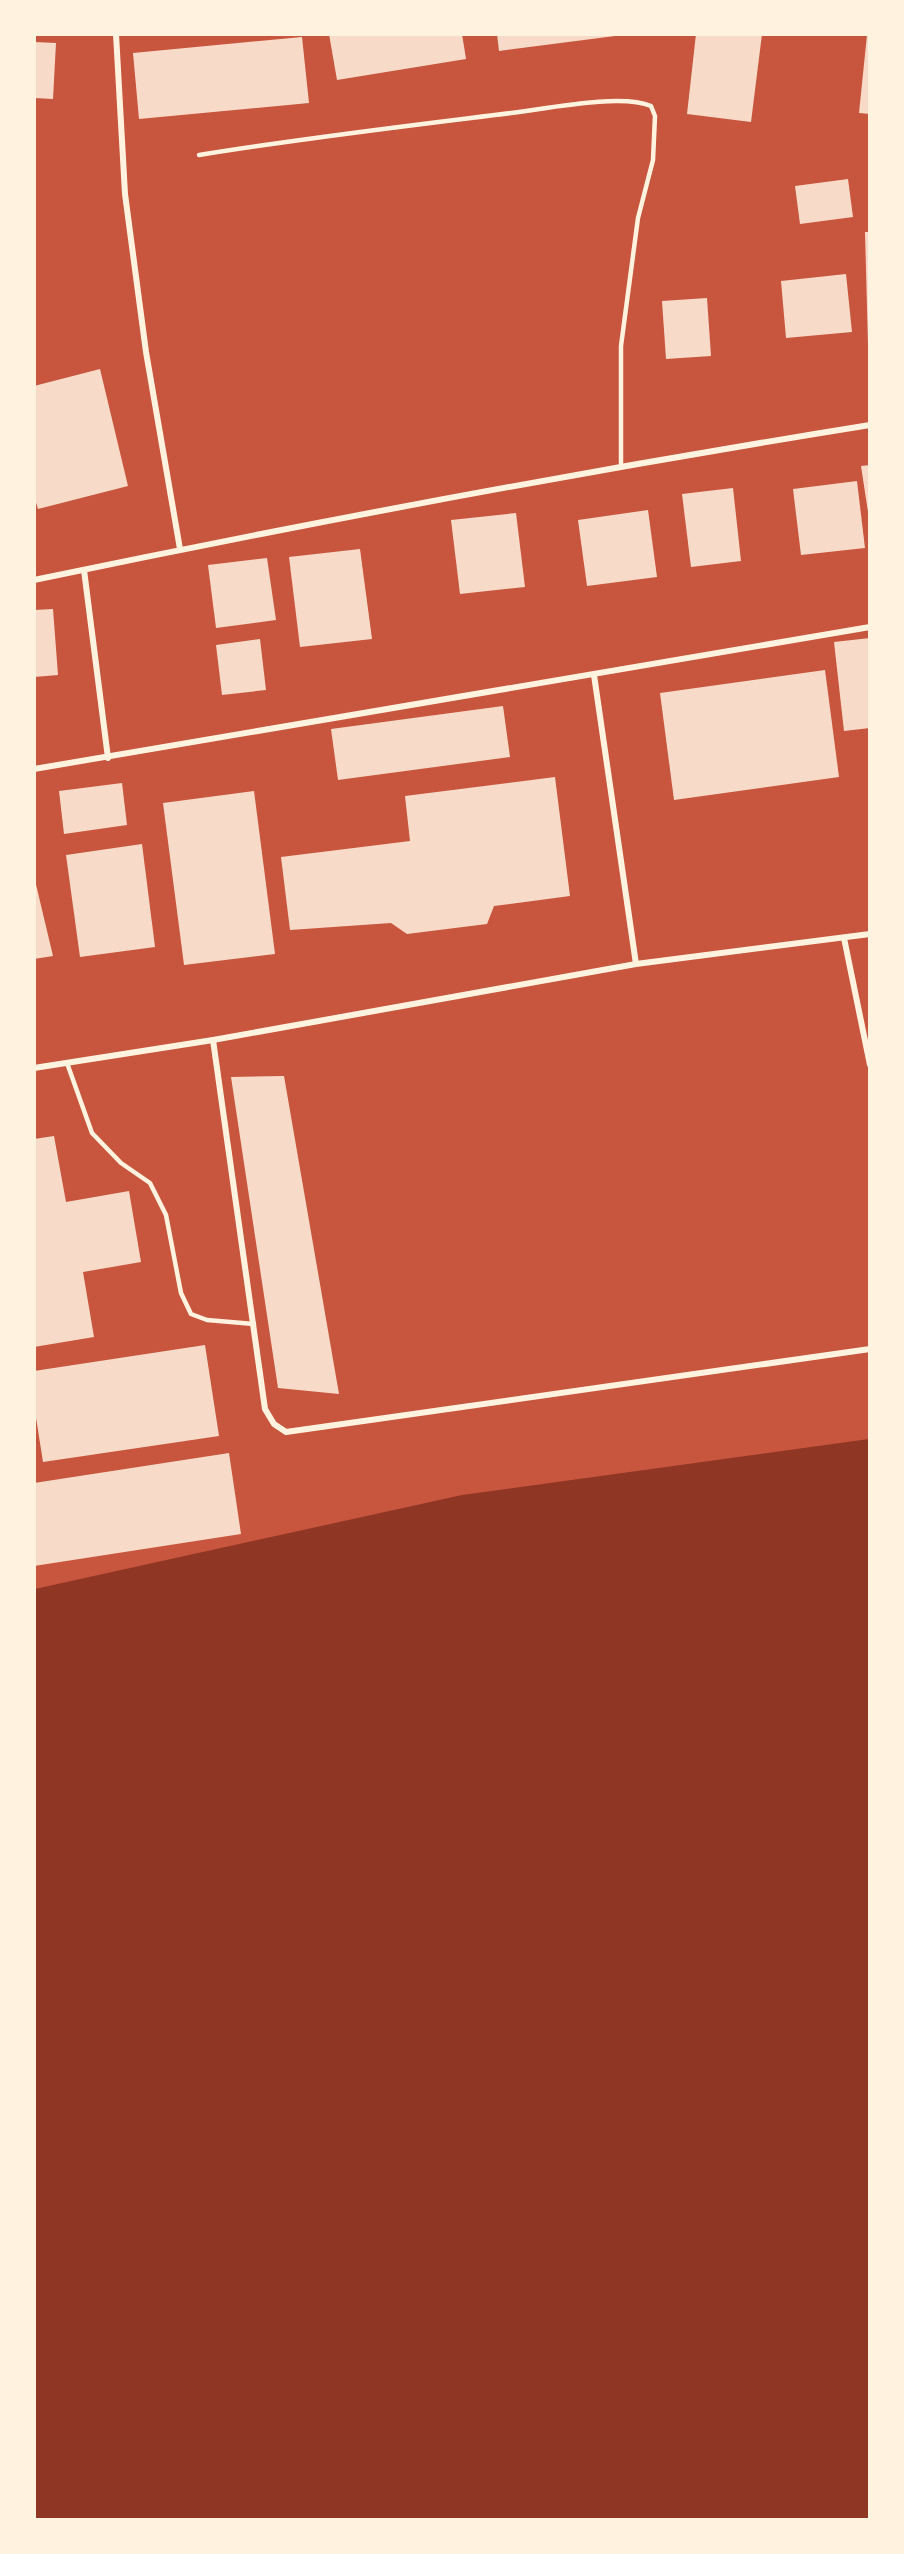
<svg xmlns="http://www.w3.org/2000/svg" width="904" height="2554" viewBox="0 0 904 2554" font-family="Figtree,sans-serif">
<rect width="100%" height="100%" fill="#c8553d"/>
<path fill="#8f3625" d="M869,1439V2519H35V1589L462,1495Z"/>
<g fill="#f7dbc8">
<path d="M329,34H462L466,59L337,80Z"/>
<path d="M497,34H615V36L499,51Z"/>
<path d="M696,34H762L751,122L687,114Z"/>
<path d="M867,35L870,36V114L859,113Z"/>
<path d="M302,37L309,103L139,119L133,53Z"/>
<path d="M34,42L56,43L53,99L34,98Z"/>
<path d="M848,179L853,217L800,224L795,186Z"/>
<path d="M865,232H870V344H868Z"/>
<path d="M846,274L852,332L786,338L781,281Z"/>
<path d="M707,298L711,356L666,359L662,301Z"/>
<path d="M100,369L128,486L38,509L34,496V386Z"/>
<path d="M870,465V512H868L861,466Z"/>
<path d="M857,481L865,548L801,555L793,489Z"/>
<path d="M733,488L741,561L691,567L682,494Z"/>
<path d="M648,510L657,577L587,586L578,520Z"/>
<path d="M516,513L525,587L460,594L451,520Z"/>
<path d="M360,549L372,639L300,647L289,557Z"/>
<path d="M267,558L276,620L216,628L208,565Z"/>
<path d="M53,609L58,675L34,677V610Z"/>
<path d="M870,638V728L844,731L834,642Z"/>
<path d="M260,639L266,690L222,695L216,645Z"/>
<path d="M825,670L839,777L674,800L660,693Z"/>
<path d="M503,706L510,757L338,780L331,729Z"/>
<path d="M555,777L570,896L494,906L487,924L407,934L391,923L290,930L281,857L410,841L405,796Z"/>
<path d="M122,783L127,825L64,834L59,791Z"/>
<path d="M254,791L275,954L184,965L163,803Z"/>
<path d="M142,844L155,947L80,957L66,855Z"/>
<path d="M34,876L53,956L34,959Z"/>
<path d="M284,1076L339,1394L278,1388L231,1077Z"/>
<path d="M54,1136L66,1202L129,1191L141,1262L83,1272L94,1337L34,1347V1139Z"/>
<path d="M205,1345L219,1436L43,1462L34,1405V1371Z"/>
<path d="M229,1453L241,1534L34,1566V1483Z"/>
</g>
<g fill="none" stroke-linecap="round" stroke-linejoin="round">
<g stroke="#fff3e0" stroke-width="4.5">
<path d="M199,155C303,138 406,126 511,113C545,109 621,93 651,106L655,116L653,160L638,218L621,346V465"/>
<path d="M67,1063L92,1133L121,1163L150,1183L166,1215L181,1293L191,1314L207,1320L254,1324"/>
</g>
<g stroke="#fff3e0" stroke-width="6">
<path d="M116,34L125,194L146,352L180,549"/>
<path d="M84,570L108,758"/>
<path d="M34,580C312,522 590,470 870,425"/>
<path d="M594,675L636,964"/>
<path d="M34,769L870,627"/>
<path d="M844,938L870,1065"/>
<path d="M213,1040L265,1409L274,1424L286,1432L870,1349"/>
<path d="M34,1068L213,1040L636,964L870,934"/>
</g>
</g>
<rect width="904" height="2554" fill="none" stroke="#fff3e0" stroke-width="72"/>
</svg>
